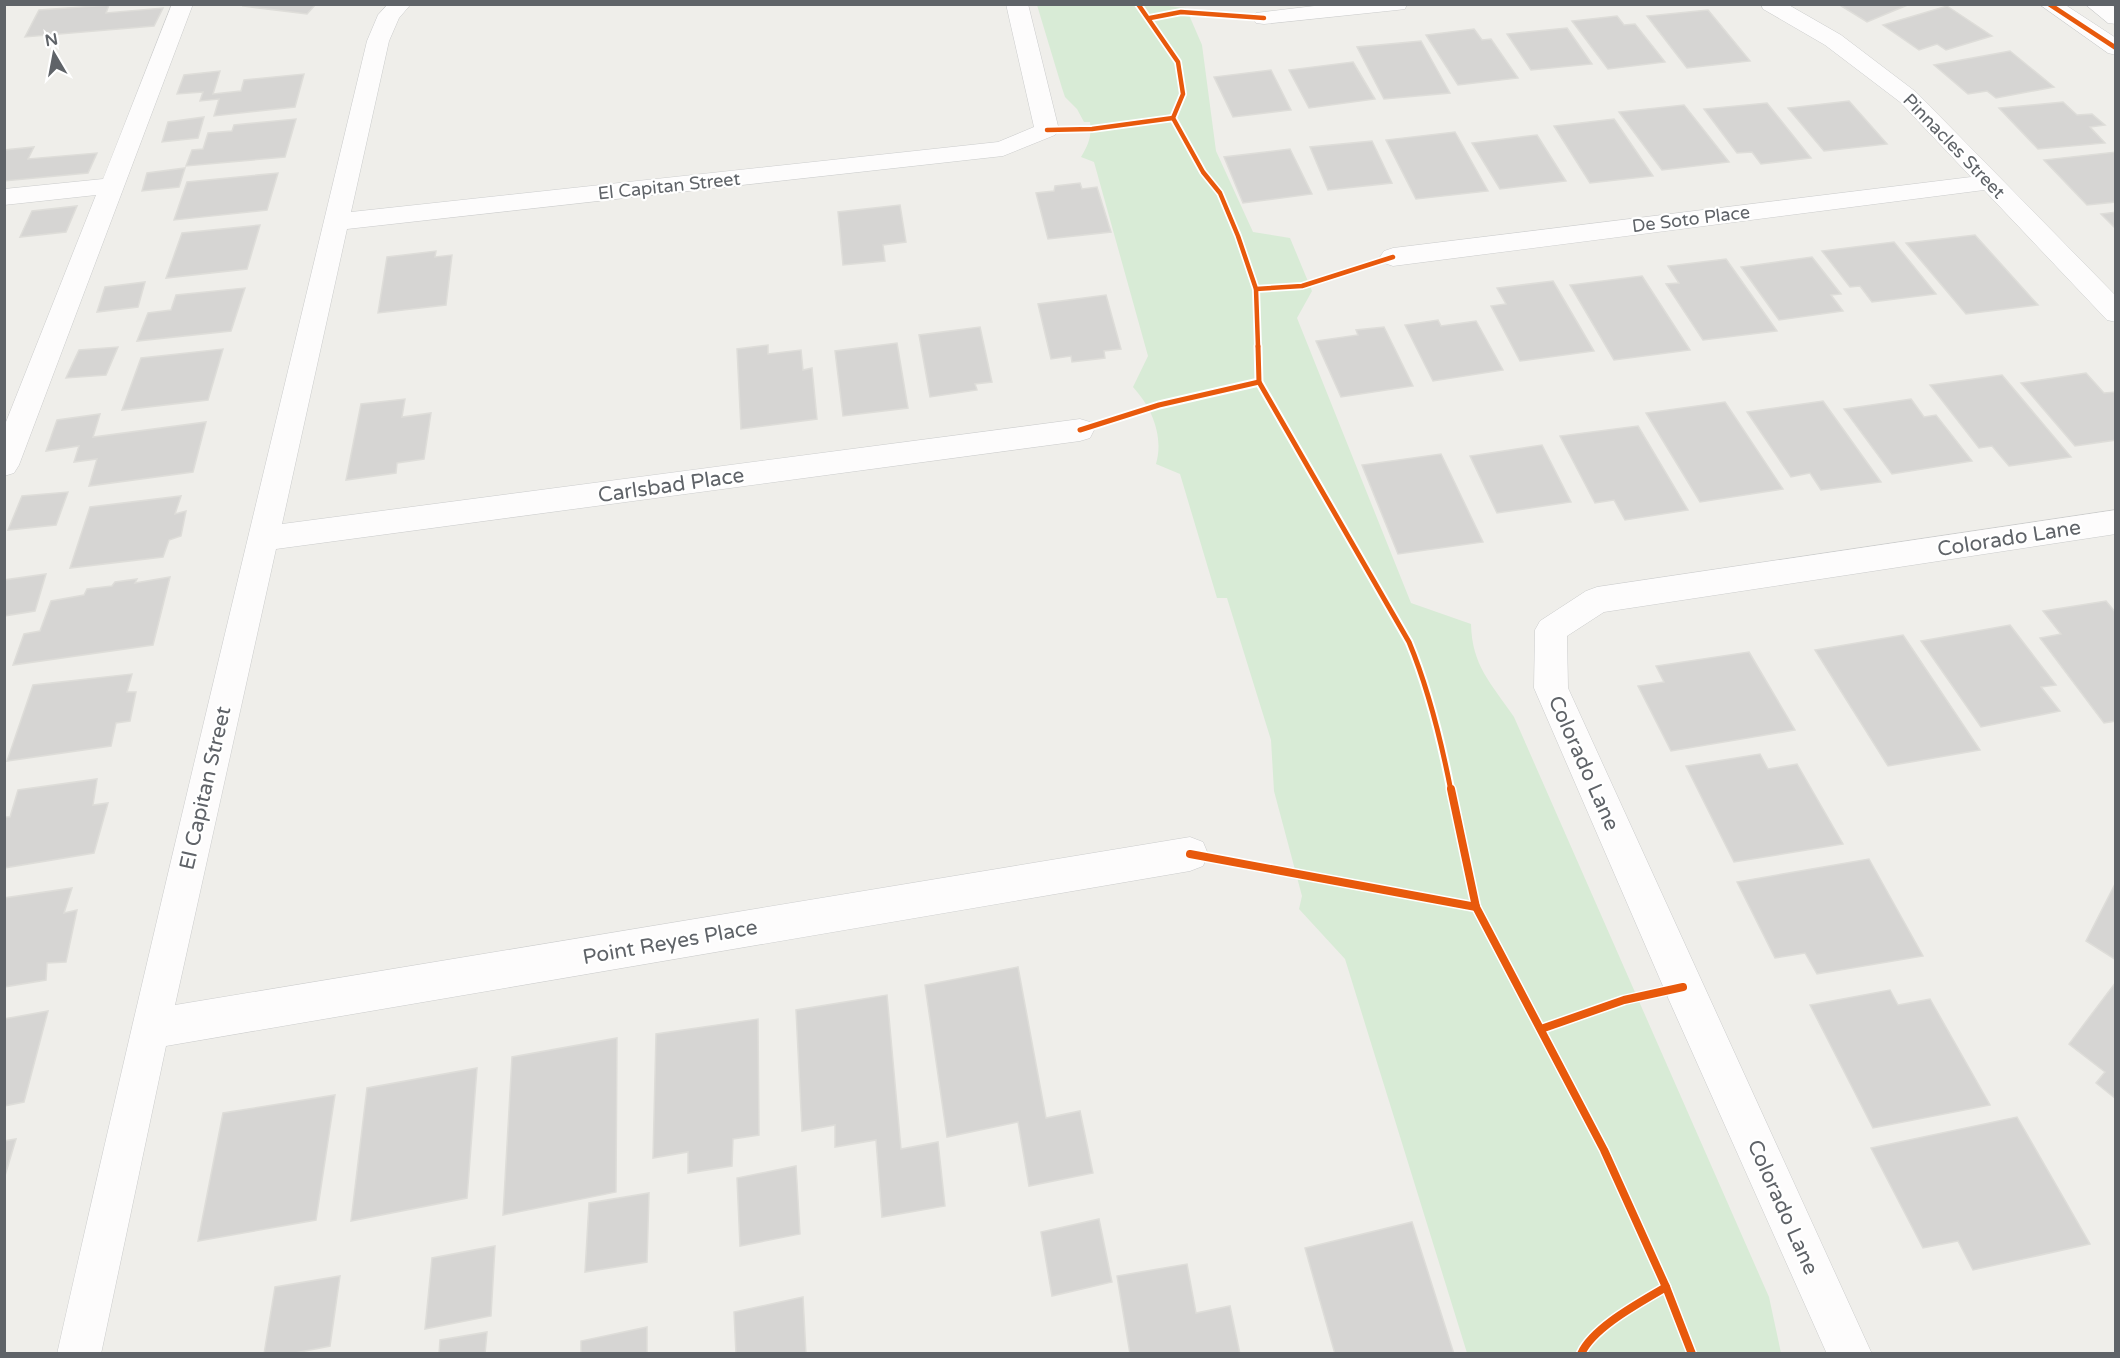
<svg xmlns="http://www.w3.org/2000/svg" width="2120" height="1358" viewBox="0 0 2120 1358" font-family="'Varela Round',sans-serif">
<rect width="100%" height="100%" fill="#efeeea"/>
<path fill="#d8ebd6" d="M1151,4L1186,8L1202,45L1216,151L1253,232L1290,238L1312,291L1297,318L1411,603L1471,624C1472,666 1491,683 1514,717L1769,1297L1781,1353H1467L1345,959L1299,909L1302,896L1274,791L1271,740L1227,598H1217L1180,474L1156,464C1164,436 1152,408 1133,387L1148,356L1094,162L1081,157C1088,145 1092,137 1090,122H1084L1077,109L1065,97L1062,88L1037,5Z"/>
<g fill="#d6d5d3" stroke="#deddd9" stroke-width="1.5">
<path d="M244,4H316L307,14L243,6Z"/>
<path d="M1838,4H1910L1867,22Z"/>
<path d="M109,5L106,13L163,8L154,26L25,37L39,10Z"/>
<path d="M1947,6L1992,36L1946,50L1937,44L1919,50L1883,25Z"/>
<path d="M1708,10L1750,61L1687,68L1647,16Z"/>
<path d="M1617,16L1624,25L1635,24L1665,62L1608,69L1572,21Z"/>
<path d="M1567,28L1592,64L1531,70L1507,34Z"/>
<path d="M1474,29L1482,40L1491,39L1518,78L1458,85L1426,35Z"/>
<path d="M1421,41L1450,93L1384,99L1357,47Z"/>
<path d="M2010,51L2054,87L1996,98L1987,91L1968,94L1934,65Z"/>
<path d="M1353,62L1375,99L1309,108L1289,70Z"/>
<path d="M1271,70L1291,110L1233,117L1214,77Z"/>
<path d="M220,71L213,94L241,91L244,80L304,74L295,107L214,116L219,99L200,101L203,92L177,94L184,75Z"/>
<path d="M1849,101L1887,144L1824,151L1788,108Z"/>
<path d="M2063,102L2077,115L2092,114L2105,125L2090,127L2105,143L2038,149L1999,108Z"/>
<path d="M1767,103L1811,158L1761,164L1752,152L1737,153L1704,109Z"/>
<path d="M1684,105L1729,162L1662,170L1619,112Z"/>
<path d="M204,117L198,138L162,142L168,122Z"/>
<path d="M296,119L285,157L186,166L192,150L203,149L208,133L232,131L234,125Z"/>
<path d="M1614,119L1653,176L1590,183L1554,126Z"/>
<path d="M1455,132L1488,191L1416,199L1386,140Z"/>
<path d="M1537,135L1566,181L1500,189L1472,143Z"/>
<path d="M1372,141L1392,183L1328,190L1310,147Z"/>
<path d="M34,147L28,159L97,153L88,173L4,181V150Z"/>
<path d="M1290,149L1312,194L1243,203L1224,157Z"/>
<path d="M2116,152V202L2087,205L2044,160Z"/>
<path d="M185,168L179,187L142,191L147,173Z"/>
<path d="M278,173L267,210L174,220L187,182Z"/>
<path d="M1080,183L1082,189L1097,187L1111,232L1048,239L1036,193L1054,191L1055,186Z"/>
<path d="M900,205L906,242L883,245L885,261L843,265L838,212Z"/>
<path d="M77,206L66,232L20,237L32,211Z"/>
<path d="M2116,212V229L2101,214Z"/>
<path d="M260,225L247,269L166,278L182,233Z"/>
<path d="M1975,235L2038,305L1966,314L1906,243Z"/>
<path d="M1894,242L1936,294L1872,302L1860,286L1850,287L1822,251Z"/>
<path d="M436,251L435,257L452,255L446,305L378,313L387,257Z"/>
<path d="M1812,257L1841,294L1831,295L1843,311L1779,320L1741,267Z"/>
<path d="M1726,259L1777,331L1703,340L1666,284L1679,283L1668,266Z"/>
<path d="M1642,276L1690,350L1614,360L1570,285Z"/>
<path d="M1553,281L1594,351L1520,361L1491,306L1506,304L1497,288Z"/>
<path d="M145,282L138,307L97,312L105,287Z"/>
<path d="M245,288L231,331L137,341L148,313L171,310L176,295Z"/>
<path d="M1106,295L1121,349L1104,351L1105,358L1072,362L1071,356L1051,359L1038,304Z"/>
<path d="M1438,320L1441,326L1476,321L1503,370L1433,381L1405,325Z"/>
<path d="M980,327L992,382L975,384L977,390L930,397L919,335Z"/>
<path d="M1384,327L1413,386L1341,397L1316,341L1358,335L1356,330Z"/>
<path d="M897,343L908,408L843,416L835,351Z"/>
<path d="M768,345V354L801,350L803,370L812,368L817,419L741,429L737,349Z"/>
<path d="M118,347L106,375L66,378L79,350Z"/>
<path d="M223,349L208,400L122,410L141,358Z"/>
<path d="M2086,373L2104,393L2116,392V440L2075,446L2021,383Z"/>
<path d="M2002,375L2071,457L2009,466L1992,446L1979,448L1930,385Z"/>
<path d="M405,399L402,417L431,413L424,459L397,463L396,473L346,480L361,404Z"/>
<path d="M1911,399L1924,417L1936,415L1972,461L1892,474L1844,409Z"/>
<path d="M1823,401L1881,482L1821,490L1810,473L1791,477L1747,412Z"/>
<path d="M1725,402L1783,489L1700,502L1646,413Z"/>
<path d="M100,414L93,437L206,422L193,472L89,486L97,459L74,462L79,446L46,451L57,420Z"/>
<path d="M1638,426L1688,510L1625,520L1614,500L1595,503L1560,436Z"/>
<path d="M1542,445L1571,502L1497,513L1470,456Z"/>
<path d="M1441,454L1483,542L1398,554L1362,465Z"/>
<path d="M68,492L56,525L8,530L22,496Z"/>
<path d="M181,496L175,514L186,511L181,536L169,540L163,557L70,568L90,507Z"/>
<path d="M46,574L35,611L4,616V580Z"/>
<path d="M170,577L153,645L13,665L24,634L40,631L51,601L84,595L87,589L112,586L115,582L137,579L135,583Z"/>
<path d="M2106,601L2116,613V721L2104,723L2040,638L2061,634L2043,611Z"/>
<path d="M2010,625L2056,685L2041,687L2060,711L1981,727L1921,641Z"/>
<path d="M1903,635L1980,750L1888,766L1815,650Z"/>
<path d="M1749,652L1795,730L1671,751L1638,686L1664,682L1656,666Z"/>
<path d="M132,674L127,692H136L130,721L116,723L111,746L7,761L33,685Z"/>
<path d="M1760,754L1768,769L1797,764L1843,844L1734,862L1686,766Z"/>
<path d="M97,779L93,805L108,803L94,853L4,868V817H10L18,790Z"/>
<path d="M1869,859L1923,956L1817,974L1805,953L1775,958L1737,882Z"/>
<path d="M2116,882V960L2086,941Z"/>
<path d="M72,888L64,913L77,910L66,962L47,963L46,980L4,987V898Z"/>
<path d="M1018,967L1046,1118L1080,1111L1093,1173L1029,1186L1018,1122L947,1137L925,985Z"/>
<path d="M2116,982V1099L2096,1083L2105,1072L2069,1044Z"/>
<path d="M1890,990L1898,1005L1930,999L1990,1105L1873,1128L1810,1005Z"/>
<path d="M887,995L901,1149L938,1142L945,1206L882,1217L876,1140L835,1147V1125L802,1131L796,1010Z"/>
<path d="M48,1011L24,1102L4,1106V1019Z"/>
<path d="M758,1019L759,1135L733,1139L732,1166L688,1173V1152L653,1158L656,1034Z"/>
<path d="M617,1038L616,1192L503,1215L512,1057Z"/>
<path d="M477,1068L467,1198L351,1221L367,1088Z"/>
<path d="M335,1095L316,1220L198,1241L223,1113Z"/>
<path d="M2017,1117L2090,1244L1973,1270L1958,1241L1923,1248L1871,1148Z"/>
<path d="M16,1139L4,1179V1141Z"/>
<path d="M796,1166L800,1234L740,1246L737,1178Z"/>
<path d="M649,1193L647,1262L585,1272L589,1203Z"/>
<path d="M1099,1219L1112,1282L1052,1296L1041,1232Z"/>
<path d="M1412,1222L1454,1354H1335L1305,1248Z"/>
<path d="M495,1246L491,1316L425,1329L432,1258Z"/>
<path d="M1187,1264L1196,1313L1230,1306L1240,1354H1130L1117,1276Z"/>
<path d="M340,1276L330,1346L290,1354H264L275,1287Z"/>
<path d="M803,1297L806,1354H736L734,1312Z"/>
<path d="M647,1327V1354H581V1341Z"/>
<path d="M487,1332L485,1354H439L440,1340Z"/>
</g>
<g fill="none" stroke-linecap="round" stroke-linejoin="round">
<g stroke="#cbcccc" stroke-width="1">
<g id="minor">
<path d="M172,4H193L19,465L14,473L4,476V427L96,195L4,205V189L103,179Z"/>
<path d="M388,4H411L399,18L389,41L351,212L998,142L1034,127L1006,4H1028L1059,130L1055,135L1003,156L347,229L282,524L1080,419L1090,422L1094,430L1090,438L1080,441L276,549L175,1005L1190,837L1203,842L1208,854L1203,866L1190,871L166,1046L101,1354H57C156,914 263,477 367,41L378,15Z"/>
<path d="M1331,4H1407L1405,9L1397,10L1264,24L1256,23L1253,18L1256,13L1264,12Z"/>
<path d="M1761,4H1787L1841,35L1916,92L2116,296V322L2107,320L1984,190L1393,266L1384,263L1380,257L1384,251L1393,248L1971,177L1900,102L1825,45L1763,9Z"/>
<path d="M2039,4H2064L2116,38V55L2108,53Z"/>
<path d="M2085,4H2110L2116,8V24L2108,23Z"/>
<path d="M2116,510V534L1604,612L1567,636L1568,688L1872,1354H1827L1669,1000L1534,688L1535,630L1540,621L1586,591L1597,587Z"/>
</g>
</g>
<use href="#minor" fill="#fdfcfc" fill-rule="evenodd"/>
<g stroke="#fff" stroke-width="8">
<g id="cycleway-far2">
<path d="M1138,4L1178,62L1183,94L1173,118L1203,172L1220,193L1238,236L1256,289L1258,347"/>
<path d="M2049,4L2116,48"/>
<path d="M1150,18L1181,12L1264,18"/>
<path d="M1047,130L1092,129L1173,118"/>
<path d="M1256,289L1302,286L1393,257"/>
</g>
</g>
<g stroke="#fff" stroke-width="9">
<g id="cycleway-far1">
<path d="M1258,346L1259,382L1409,642C1429,690 1441,740 1451,791"/>
<path d="M1080,430L1159,405L1259,382"/>
</g>
</g>
<g stroke="#fff" stroke-width="11">
<g id="cycleway">
<path d="M1451,789L1476,907L1604,1150L1666,1287L1692,1354"/>
<path d="M1190,854L1476,907"/>
<path d="M1541,1029L1624,1000L1683,987"/>
<path d="M1581,1354C1593,1327 1641,1302 1666,1287"/>
</g>
</g>
<use href="#cycleway-far2" stroke="#e8590c" stroke-width="4.5"/>
<use href="#cycleway-far1" stroke="#e8590c" stroke-width="5"/>
<use href="#cycleway" stroke="#e8590c" stroke-width="8"/>
</g>
<g text-anchor="middle" stroke-width="4.5" stroke-linejoin="round" paint-order="stroke">
<g font-size="18" fill="#5f6368" stroke="#fff">
<text transform="translate(1954 146) rotate(46)" y="6">Pinnacles Street</text>
<text transform="translate(669 186) rotate(-6)" y="6">El Capitan Street</text>
<text transform="translate(1691 219) rotate(-7)" y="6">De Soto Place</text>
</g>
<g font-size="21" fill="#5f6368" stroke="#fff">
<text transform="translate(671 485) rotate(-8)" y="7">Carlsbad Place</text>
<text transform="translate(2009 538) rotate(-9)" y="7">Colorado Lane</text>
<text transform="translate(1584 763) rotate(66)" y="7">Colorado Lane</text>
<text transform="translate(205 788) rotate(-77)" y="7">El Capitan Street</text>
<text transform="translate(670 942) rotate(-10)" y="7">Point Reyes Place</text>
<text transform="translate(1783 1207) rotate(66)" y="7">Colorado Lane</text>
</g>
</g>
<rect width="2120" height="1358" fill="none" stroke="#5f6368" stroke-width="12"/>
<g transform="translate(54 54) rotate(350)" stroke="#ffffff" stroke-width="4.5" paint-order="stroke">
<path d="M0-4.5L10 22L0 15L-10 22Z" fill="#5f6368"/>
<text y="-9" font-size="16" font-weight="bold" text-anchor="middle" fill="#5f6368">N</text>
</g>
</svg>
